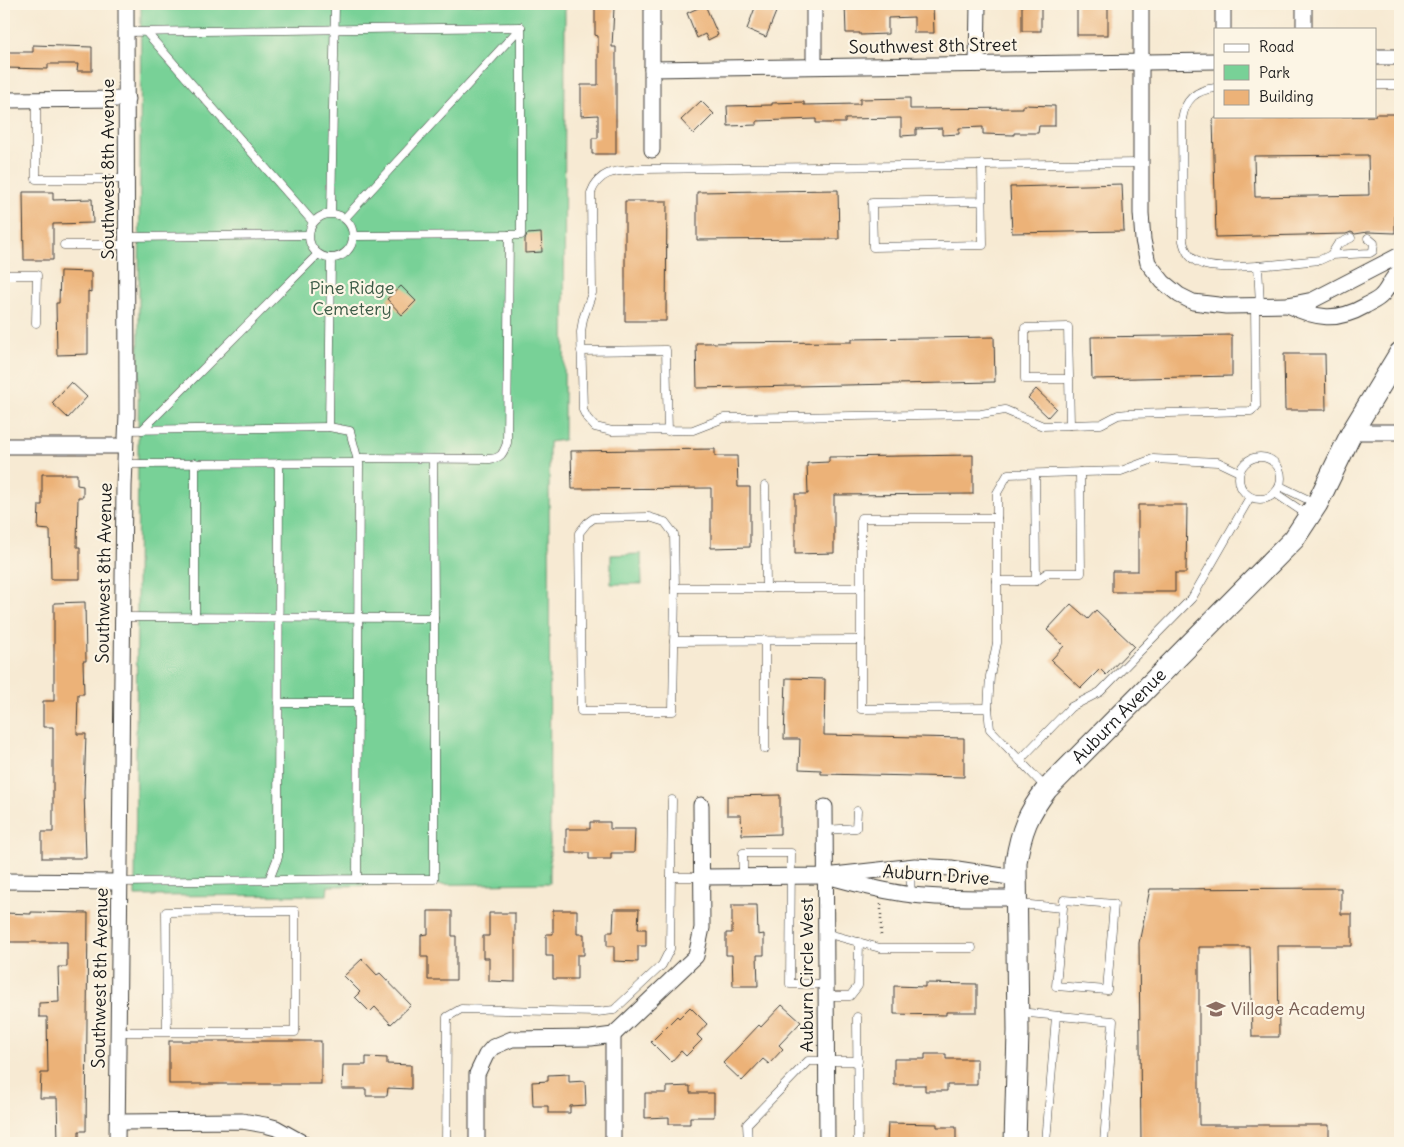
<svg xmlns="http://www.w3.org/2000/svg" width="1404" height="1147" viewBox="0 0 1404 1147" font-family="Delius,sans-serif">
<rect width="100%" height="100%" fill="#fcf5e5"/>
<filter id="ink" filterUnits="userSpaceOnUse"><feTurbulence type="fractalNoise" baseFrequency=".02" numOctaves="2"/><feDisplacementMap in="SourceGraphic" scale="10" xChannelSelector="R" yChannelSelector="G"/><feConvolveMatrix kernelMatrix="1 2 1 2 8 2 1 2 1" color-interpolation-filters="sRGB"/></filter>
<filter id="wash" filterUnits="userSpaceOnUse"><feTurbulence type="fractalNoise" baseFrequency=".0096" numOctaves="4" result="noise"/><feDisplacementMap in="SourceGraphic" scale="20" xChannelSelector="R" yChannelSelector="G"/><feGaussianBlur stdDeviation="1.12" result="paint"/><feColorMatrix in="noise" values="0 0 0 0 0 0 0 0 0 0 0 0 0 0 0 0 0 1.4 0 .05"/><feComposite in="paint" operator="in"/></filter>
<g filter="url(#wash)">
<rect width="100%" height="100%" fill="#f7ead3"/>
<g fill="#78d197" stroke="#4a765a">
<path d="M141,4H565L564,440L549,442L550,883L328,886L327,895L135,896Z"/>
<path d="M641,554L642,584H611V555Z"/>
</g>
<g id="blocks">
<g fill="#ecb278" fill-rule="evenodd">
<path d="M845,4H933L934,33H914V17L888,18V34L860,35V33H846Z"/>
<rect x="1022" y="4" width="19" height="27"/>
<rect x="1077" y="4" width="31" height="31"/>
<path d="M705,5L718,35L708,40L705,34L697,38L687,13Z"/>
<path d="M756,5L776,12L766,37L747,29Z"/>
<path d="M595,8H614L612,47H616V154H592V138H598V115L581,116V85H598V36L595,35Z"/>
<path d="M33,45L92,47V71H77L78,64H48V69L4,68V52H33Z"/>
<path d="M910,98V109L1023,108V105L1055,106V126H1039L1038,133H1014V135L983,134V127L959,128V134L942,135V128L916,129V135L901,136V118L845,119V123H816V119L757,121V125L728,126L727,106L772,105V103L804,102V105L860,104V99Z"/>
<path d="M701,101L714,114L694,134L681,120Z"/>
<path d="M1375,114H1400V215H1395V233L1368,232L1355,234L1351,232L1346,234L1216,237L1213,118L1375,116ZM1368,155L1369,195L1255,197L1254,156Z"/>
<path d="M1122,184L1124,231L1012,233L1010,187Z"/>
<path d="M838,190L839,239L697,240V192Z"/>
<path d="M23,192H53V200L92,199L93,223L53,224V260H24Z"/>
<path d="M625,201H667L666,321H625Z"/>
<path d="M541,233L542,252L525,253V239L527,234Z"/>
<path d="M60,271L91,272V292L88,291V354L57,355L56,303H59Z"/>
<path d="M401,286L416,301L402,315L387,299Z"/>
<path d="M1232,335V376L1092,379L1091,337Z"/>
<path d="M994,337L995,382L697,388L696,343L852,342V339Z"/>
<path d="M1284,354H1325L1326,410H1285Z"/>
<path d="M71,382L87,397L68,418L52,403Z"/>
<path d="M1036,389L1056,408L1048,417L1028,398Z"/>
<path d="M715,449V456H737L738,487H750V547L711,548V488L572,489L571,451Z"/>
<path d="M973,455V494L834,495V553L795,554V494H808L807,463L829,462V457Z"/>
<path d="M42,474H77V485L83,486V497H78L77,547H80V579H51L50,530L38,529L39,505H42Z"/>
<path d="M1138,505H1187L1186,573H1175V592H1112V571H1138Z"/>
<path d="M85,602L86,661H83L84,694H78L77,734H86L84,792L86,858H42V832H53V727H43V701H54V603Z"/>
<path d="M1071,604L1088,619L1096,610L1134,646L1106,675L1100,669L1081,688L1051,660L1064,646L1047,630Z"/>
<path d="M786,678L825,679L824,735L964,738V777L821,774V770L799,769L800,739H784Z"/>
<path d="M780,795V834L742,835L741,815H727V796Z"/>
<path d="M590,822H610V829H635L634,853H611V859H589V853H566V829H590Z"/>
<path d="M1341,888V914H1352V946H1278L1279,1037H1252L1250,947H1199V1125H1329V1143H1141L1139,943L1150,889Z"/>
<path d="M732,905H757L758,935L764,934V955H757L758,986H733L732,955H726V933H732Z"/>
<path d="M614,909H639L638,929H646V946H638V962L614,961V946H607V932H613Z"/>
<path d="M553,910H577V934H584V955H577V979H553V956H546V934H553Z"/>
<path d="M428,911H452V936H456V980H428V957H421V935L428,934Z"/>
<path d="M31,912L88,913L86,1131H79V1143H58L57,1098H40L41,1073H48L47,1017H39V1003L59,1002L58,967H67V942H4V913L31,914Z"/>
<path d="M489,913H515V982L489,981V958H483V936H489Z"/>
<path d="M362,959L377,975L380,973L411,1005L391,1024L375,1007L370,1012L355,997L360,992L344,976Z"/>
<path d="M925,983L977,984V1012H946V1015L894,1014V986L925,987Z"/>
<path d="M782,1005L801,1022L779,1045L783,1049L769,1064L763,1059L742,1081L723,1063L759,1025L761,1027Z"/>
<path d="M690,1007L707,1024L697,1035L702,1040L686,1056L681,1051L671,1062L651,1042L677,1016L679,1018Z"/>
<rect x="169" y="1041" width="152" height="43"/>
<path d="M925,1054H946V1059H977V1085H947V1091H925V1085H894V1059H925Z"/>
<path d="M366,1057L387,1058V1064L411,1065V1089L388,1088L387,1096H366V1089H342L343,1065H366Z"/>
<path d="M569,1074V1082L585,1081L586,1105L570,1106V1113H548V1106H533L532,1082L548,1081V1075Z"/>
<path d="M690,1086V1093H714V1117H690V1124H669V1117L645,1118V1093H667V1087Z"/>
<path d="M888,1123L937,1124V1127H956V1143H887Z"/>
</g>
</g>
</g>
<g filter="url(#ink)">
<use href="#blocks" fill-opacity="0" stroke="#3d3b37" stroke-width="1"/>
<g fill="none" stroke-linecap="round" stroke-linejoin="round">
<g stroke="#3d3b37" stroke-width="9">
<g id="lane">
<path d="M126,32L521,27V235L354,236"/>
<path d="M146,32L313,222"/>
<path d="M1375,85H1400"/>
<path d="M1215,88C1196,90 1185,99 1182,119L1183,241C1190,276 1231,266 1258,266L1260,305"/>
<path d="M36,99V179H127"/>
<path d="M1141,163L643,169C620,171 600,168 591,193L592,293L583,319L581,332L583,410L587,418L595,427L612,431L693,430L724,418L981,414L1005,410L1043,426L1101,424L1118,415L1128,414L1251,411L1256,407L1255,305"/>
<path d="M982,164L983,245L873,247L872,203L982,201"/>
<path d="M331,213L335,4"/>
<circle cx="331" cy="236" r="22"/>
<path d="M345,218L521,27"/>
<path d="M127,237L308,235"/>
<path d="M1351,238L1338,244L1331,255L1370,253L1373,251L1374,243L1368,238"/>
<path d="M64,245H127"/>
<path d="M1258,266L1320,260L1331,255"/>
<path d="M4,275H37L36,323"/>
<path d="M581,351L666,350L668,431"/>
<path d="M1068,379H1025V328L1068,327L1070,425"/>
<path d="M329,427L331,258"/>
<path d="M126,430L329,427L350,431L358,461"/>
<path d="M142,430L318,254"/>
<circle cx="1260" cy="478" r="21"/>
<path d="M358,458L490,459C501,458 503,454 507,443L509,235"/>
<path d="M433,459L434,618"/>
<path d="M1035,474L1036,581"/>
<path d="M765,486L766,588"/>
<path d="M1280,486L1315,503"/>
<path d="M1275,493L1309,516"/>
<path d="M649,517L665,522L674,534L675,588L673,711H581L579,533L587,523L594,518Z"/>
<path d="M997,581H1036L1047,573H1081L1080,472"/>
<path d="M675,588H861"/>
<path d="M122,617L434,618V879H357"/>
<path d="M195,617V463"/>
<path d="M765,640V749"/>
<path d="M674,641L861,640"/>
<path d="M278,703H358"/>
<path d="M988,708L861,709V518H997"/>
<path d="M1020,760L1071,707L1100,692L1192,598L1250,497"/>
<path d="M1045,787L990,729L988,708L990,676L997,643V493L1008,474L1121,471L1153,459L1218,462L1239,472"/>
<path d="M825,830L856,828L857,811"/>
<path d="M743,876V853H791L790,984H825"/>
<path d="M671,877H701"/>
<path d="M269,880L278,857L279,463"/>
<path d="M120,882L357,879L359,463L124,464"/>
<path d="M912,895C909,884 910,876 915,866"/>
<path d="M1019,904L1063,908L1056,986L1107,990L1114,904L1064,900L1063,908"/>
<path d="M825,933L880,948H972"/>
<path d="M825,996H850L858,986L859,942"/>
<path d="M1018,1012L1113,1021L1104,1143"/>
<path d="M857,1017L858,1143"/>
<path d="M119,1032H295V911L166,912L167,1032"/>
<path d="M446,1143L447,1017L461,1009L597,1012L614,1010L662,965L670,949L672,800"/>
<path d="M748,1143L747,1124L808,1061H858"/>
<path d="M1046,1143L1056,1016"/>
</g>
</g>
<g stroke="#3d3b37" stroke-width="17">
<g id="street">
<path d="M652,4V150"/>
<path d="M1141,4V213L1143,240L1148,263L1163,282L1179,295L1193,302L1226,306L1288,305"/>
<path d="M1223,4V29"/>
<path d="M1304,4V29"/>
<path d="M1375,57H1400"/>
<path d="M977,64L978,4"/>
<path d="M814,66V4"/>
<path d="M652,69L1215,61"/>
<path d="M4,100L127,99"/>
<path d="M1400,255L1313,300L1288,305C1316,319 1337,322 1365,306C1370,303 1378,300 1382,295C1389,288 1391,277 1400,271"/>
<path d="M1352,432H1400"/>
<path d="M4,446H125"/>
<path d="M825,807L827,1143"/>
<path d="M701,877L825,876L915,866L951,868L1016,878"/>
<path d="M834,878C860,885 886,892 913,895C947,899 982,898 1016,898"/>
<path d="M4,881L120,882"/>
<path d="M118,1122L242,1121L265,1125L276,1128L303,1143"/>
<path d="M117,1143L124,486L127,414L126,4"/>
<path d="M477,1143V1074L486,1055L493,1047L512,1039L591,1038L613,1035L696,956L702,928L701,805"/>
<path d="M613,1143V1035"/>
</g>
</g>
<g stroke="#3d3b37" stroke-width="23">
<g id="secondary">
<path id="s1" d="M1015,1143L1018,1031L1016,862C1021,831 1028,813 1047,789L1294,539L1317,504L1352,432L1400,353"/>
</g>
</g>
<path stroke="#3d3b37" stroke-width="2.5" stroke-dasharray="1 4" stroke-linecap="butt" d="M881,904V938"/>
<use href="#lane" stroke="#fff" stroke-width="8"/>
<use href="#street" stroke="#fff" stroke-width="15"/>
<use href="#secondary" stroke="#fff" stroke-width="21"/>
</g>
</g>
<defs>
<g id="school-bare" transform="scale(1.5)"><path d="M0-5L7-2L0 1L-7-2ZM-4 1L0 2.5L4 1V4Q0 6-4 4Z" fill="#8d6e63" stroke="#fcf5e5" stroke-width="2.5" paint-order="stroke"/></g>
</defs>
<g fill-rule="evenodd">
<use href="#school-bare" x="1216" y="1009"/>
</g>
<g text-anchor="middle" stroke-width="4.5" stroke-linejoin="round" paint-order="stroke">
<g font-size="18" fill="#1c1c1c" stroke="#fcf5e5">
<text transform="translate(933 46) rotate(-1)" y="6">Southwest 8th Street</text>
<text transform="translate(108 169) rotate(-90)" y="6">Southwest 8th Avenue</text>
<text transform="translate(104 573) rotate(-89)" y="6">Southwest 8th Avenue</text>
<text dy="6" stroke="none"><textPath href="#s1" startOffset="464">Auburn Avenue</textPath></text>
<text transform="translate(936 875) rotate(4)" y="6">Auburn Drive</text>
<text transform="translate(807 975) rotate(-90)" y="6">Auburn Circle West</text>
<text transform="translate(100 978) rotate(-89)" y="6">Southwest 8th Avenue</text>
</g>
<g font-size="18" fill="#3c5b47" stroke="#fcf5e5">
<text x="352" y="294">Pine Ridge<tspan x="352" dy="21">Cemetery</tspan></text>
</g>
<g font-size="18" fill="#785e54" stroke="#fcf5e5" text-anchor="start">
<text x="1231" y="1015">Village Academy</text>
</g>
</g>
<rect width="1404" height="1147" fill="none" stroke="#fcf5e5" stroke-width="20"/>
<rect x="1214" y="28" width="162" height="90" fill="#fcf5e5" stroke="#a29e95"/>
<rect x="1224" y="44" width="25" height="8" fill="#ffffff" stroke="#a29e95"/>
<text x="1259" y="52" font-size="15" fill="#1c1c1c">Road</text>
<rect x="1224" y="65" width="25" height="15" fill="#78d197" stroke="#a29e95"/>
<text x="1259" y="78" font-size="15" fill="#1c1c1c">Park</text>
<rect x="1224" y="90" width="25" height="15" fill="#ecb278" stroke="#a29e95"/>
<text x="1259" y="102" font-size="15" fill="#1c1c1c">Building</text>
</svg>
